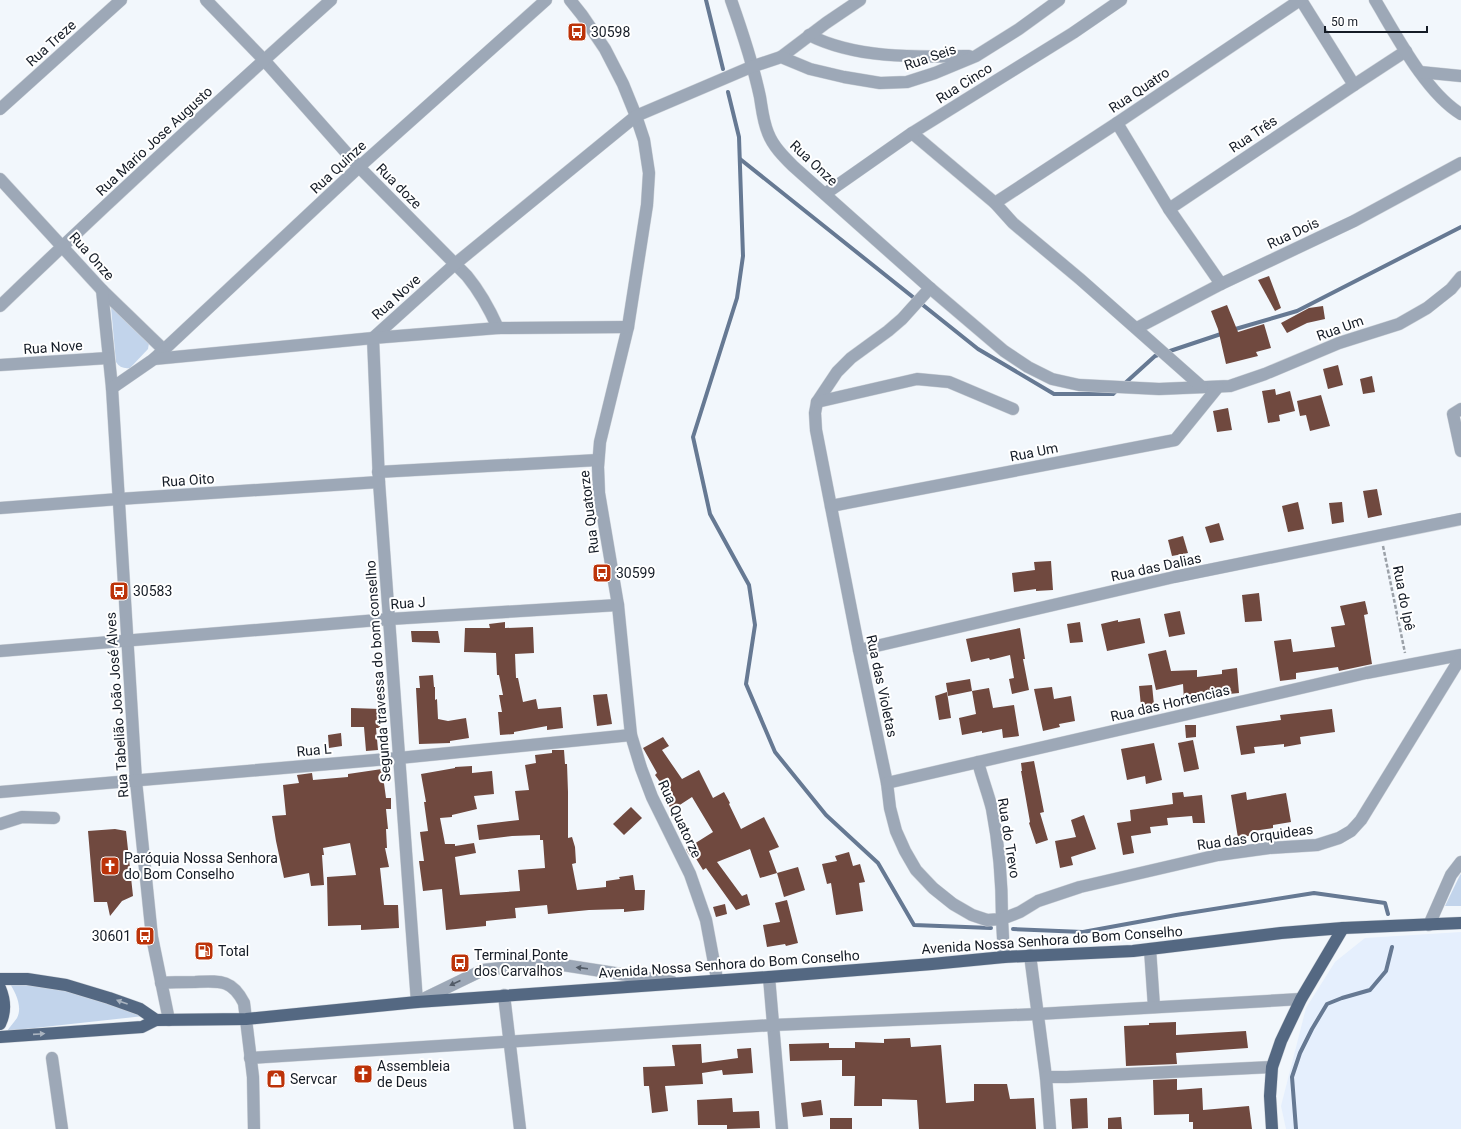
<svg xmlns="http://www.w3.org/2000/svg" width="1461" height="1129" viewBox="0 0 1461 1129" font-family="Roboto,sans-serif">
<rect width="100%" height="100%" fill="#f2f7fc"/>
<path fill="#e5effd" d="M1461,932V1129H1286L1281,1106L1306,1008L1335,962L1365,938Z"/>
<g fill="#c2d4eb">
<path d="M111,307L149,343L148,349L130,368C124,369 119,367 116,362Z"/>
<path d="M1461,874V906H1445L1460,875Z"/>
<path d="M9,982L76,991L144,1016L7,1031C10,1027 14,1022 17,1018C23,1006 15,992 9,982Z"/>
</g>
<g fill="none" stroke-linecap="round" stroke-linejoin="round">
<g stroke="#667993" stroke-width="4">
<path d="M706,0L723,69"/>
<path d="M728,92L739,137L743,256L737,298L693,437L710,514L749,585L755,625L746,684L775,752L826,815L878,863L914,925L991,928"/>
<path d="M740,159L978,349L1054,394H1113L1118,389"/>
<path d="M1232,330L1297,311L1461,227"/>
<path d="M1123,385L1155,356L1224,333"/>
<path d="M1013,929L1083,932L1176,915L1314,893L1385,903L1388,914"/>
<path d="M1296,1129L1292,1077L1300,1053L1312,1029L1327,1004L1342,998L1370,990L1386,971L1392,947"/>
</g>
</g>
<g fill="#70493f">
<path d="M1269,276L1281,308L1275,311L1258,280Z"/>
<path d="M1227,305L1238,332L1264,324L1271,348L1256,352L1258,356L1226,364L1218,329L1211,311Z"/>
<path d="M1323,306L1325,319L1307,323L1287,333L1281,323L1309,308Z"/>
<path d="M1338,365L1343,385L1328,389L1323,369Z"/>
<path d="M1372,376L1375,392L1363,394L1360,379Z"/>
<path d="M1275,389L1276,395L1290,391L1295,411L1279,415L1280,421L1268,423L1262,391Z"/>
<path d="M1321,395L1330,426L1310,431L1306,415L1300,416L1297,401Z"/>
<path d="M1228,408L1232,430L1217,432L1213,411Z"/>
<path d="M1377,489L1382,515L1368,518L1363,491Z"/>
<path d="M1298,502L1304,529L1288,532L1282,506Z"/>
<path d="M1342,502L1344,522L1332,524L1329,503Z"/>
<path d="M1219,523L1224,540L1210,543L1205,527Z"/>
<path d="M1183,536L1188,553L1172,556L1168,540Z"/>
<path d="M1051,561L1053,590L1036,591V589L1014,592L1012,573L1035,570L1034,562Z"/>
<path d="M1259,593L1262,621L1245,622L1242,595Z"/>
<path d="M1365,601L1368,614L1364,615L1372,664L1339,671L1338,667L1296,673V679L1280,681L1274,641L1291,639L1293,652L1335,647L1331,627L1345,625L1340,606Z"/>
<path d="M1180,611L1185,634L1169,637L1164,614Z"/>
<path d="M1140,618L1145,643L1107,651L1101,624L1118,620V622Z"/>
<path d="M505,622V628L533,627L534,653L515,654L516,678H518L523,702L536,699L538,709L561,707L563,728L547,730V726L514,732V734L500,735L498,712H502L499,695H503L499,675H497L496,653L464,652L465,628H490L489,624Z"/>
<path d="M1080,622L1083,642L1070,643L1067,624Z"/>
<path d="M1020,628L1025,659H1023L1029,690L1012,694L1009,679L1014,678L1010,655L990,660L989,658L971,662L966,639Z"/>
<path d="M411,631H438L440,643L412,642Z"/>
<path d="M1166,650L1171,671L1197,670V677L1222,674V670L1237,668L1239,693L1199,697V699L1184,700L1183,684L1156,690L1148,654Z"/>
<path d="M433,675L434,687H435V700L437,699L438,719L448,721L466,718L469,738L450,741V743L419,744L416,688H420L419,676Z"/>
<path d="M970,679L972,691L948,696L946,683Z"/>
<path d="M1152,685L1154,705L1141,706L1139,686Z"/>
<path d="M1052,687L1054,699L1071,696L1075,721L1059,724L1060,727L1043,731L1034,689Z"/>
<path d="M989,688L993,708L1014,705L1019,736L1003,738L1002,729L982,733V731L962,735L959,718L976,714L972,691Z"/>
<path d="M947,692L951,718L939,720L935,696Z"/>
<path d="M607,694L612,724L597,726L593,695Z"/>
<path d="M351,708L381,709L380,728H376L378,750L366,751L364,727H351Z"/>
<path d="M1332,709L1335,732L1300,737L1301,744L1284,747V744L1254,747L1255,753L1241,755L1236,726L1281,720L1280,715Z"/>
<path d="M1185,725H1196V737L1186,738Z"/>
<path d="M341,733L342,746L329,748L328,735Z"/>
<path d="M663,737L669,746L662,750L682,779L699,770L713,798L724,792L730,803L729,804L741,829L764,817L779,847L769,851L777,873L760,878L750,849L717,862L742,896L747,894L750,905L736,910L706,868L703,870L695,857L692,859L688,853L686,849L713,832L692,797L672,810L664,799L668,797L662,789L664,787L655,775L657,773L643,748Z"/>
<path d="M1193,740L1199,769L1184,772L1178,743Z"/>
<path d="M1154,743L1162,780L1146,784L1145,776L1127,780L1121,749Z"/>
<path d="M552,750H564L565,764H567L568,792V838L572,837L575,847L576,863L572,864L577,890L606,887V881L620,879L619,877L633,875L635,890H645L644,910L624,912V909L589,910L548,914L547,905L515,908L516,918L486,921V926L446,930L442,889L423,891L419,861H424L420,832L428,831L424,802H426L421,774L455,768V767L472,766V773L492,771L494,794L474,796L477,809L452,815V817L440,818L445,844H455V846L474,843L476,853L455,857L460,895L520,891L518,870L545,868L543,840H540V835L512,836L479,840L477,825L519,820L515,791L529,790L525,765L536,763L535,755L552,753Z"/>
<path d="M1034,761L1044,812L1040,813L1048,840L1036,844L1029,823L1030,822L1021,771H1022L1021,763Z"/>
<path d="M382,769L386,798H391V809H386L388,829H386L387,848H385L389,867L380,868L384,905H398L399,928L361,930V925L328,926L327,877L356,875L350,843L323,848L324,855H322L324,885L311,886L309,873L284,878L276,841L272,816L286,815L283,785L299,783L297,775L312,773L313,780L348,777V774Z"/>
<path d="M1183,792L1184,797L1202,795L1205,823H1193L1192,816L1167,818L1168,825L1150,827L1151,833L1131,836L1134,853L1123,855L1117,823L1131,821L1130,810L1173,804L1172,793Z"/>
<path d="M1246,792L1247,800L1286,793L1291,822L1273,825V828L1253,831V835L1238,838L1231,795Z"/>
<path d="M631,807L642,818L624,835L613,824Z"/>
<path d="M1084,815L1096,849L1071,857L1073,865L1060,868L1055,841L1076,837L1071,820Z"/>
<path d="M115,829L126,831L133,896L122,901L110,916L107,902H94L88,831Z"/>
<path d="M849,852L853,866L860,864L865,882L859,883L863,911L836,915L831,883L827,884L822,864L837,861L835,856Z"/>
<path d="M798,867L805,890L784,897L777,873Z"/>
<path d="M787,900L798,943L786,946L785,944L767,947L763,925L780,922L775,903Z"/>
<path d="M725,904L727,914L716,917L713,907Z"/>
<path d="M1176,1022V1035L1246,1031L1248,1048L1176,1053L1177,1064L1126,1066L1124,1026L1149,1025V1023Z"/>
<path d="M910,1038L911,1047L941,1045L946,1103L974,1101V1084H1007L1010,1099L1034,1098L1036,1129H919L917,1100L882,1099V1106H854L855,1076H842V1060L790,1061L789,1044L829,1043V1048H855V1042L884,1043V1039Z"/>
<path d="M701,1044L702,1063L738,1058L737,1049L751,1048L753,1073L723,1075L722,1070L702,1073L703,1084L665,1086L668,1111L652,1113L649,1086H644L643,1067L675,1066L672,1045Z"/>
<path d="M1177,1079V1090L1202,1088L1203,1110L1249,1106L1252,1129H1193V1122H1189V1114L1154,1115L1153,1080Z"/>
<path d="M732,1098L733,1112L759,1111L760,1128L727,1129V1125H698L697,1100Z"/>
<path d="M1087,1098L1088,1128L1072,1129L1070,1099Z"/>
<path d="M821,1100L823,1115L803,1117L801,1103Z"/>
<path d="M1121,1117L1122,1129H1108V1118Z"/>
<rect x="830" y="1118" width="22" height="11"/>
</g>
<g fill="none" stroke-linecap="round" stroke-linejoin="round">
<g stroke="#cfd4da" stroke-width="13">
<g id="minor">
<path d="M206,0L264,60L359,167L467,276C481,293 489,308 498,328"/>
<path d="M570,0L582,15L605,49L623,84L636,116L644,140L649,173L647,205L628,327L600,442L598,467L599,493L618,605L631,735L641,768L652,797L690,874L706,920L717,979"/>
<path d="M731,0C742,31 753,64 760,97C762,109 763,121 768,133C773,146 783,156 793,166L930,288L1004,351L1028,367L1052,379L1079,385L1159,389L1230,386L1265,374L1339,343L1399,324L1427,308L1451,289L1461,277"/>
<path d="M1301,0L1354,85L1406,51"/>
<path d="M1375,0C1396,35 1426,93 1461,114"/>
<path d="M809,35C856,59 917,57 969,56"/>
<path d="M781,57L826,23L860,0"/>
<path d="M1420,72L1461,76"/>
<path d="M0,109L121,0"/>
<path d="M1117,123L1169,209L1221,284"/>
<path d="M912,133L995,203L1013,223L1080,279L1202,387"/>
<path d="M0,179L102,290L164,350"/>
<path d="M825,194L912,133L1073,33L1121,0"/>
<path d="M995,203L1117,123L1300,0"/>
<path d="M1169,209L1354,85"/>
<path d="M930,288L902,319L888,331L851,358L837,372L817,402L815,413L816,430L859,650L887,783L890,808L896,831L905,851L916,870L933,888L953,904L972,915L987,920L1002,919C1002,882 999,845 992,809C988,793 982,778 978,762"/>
<path d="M102,290L112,388L136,781L152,937L169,1020"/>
<path d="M0,306C108,202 219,100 331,0"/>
<path d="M1137,328L1221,284L1354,221L1461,163"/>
<path d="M373,338L379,482L417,1002L483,970L518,966L563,965L672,982"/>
<path d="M373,338L455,264L636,116L751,67L781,57L810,69L844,77L880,83L907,82L935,73L976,56L1019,29L1059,0"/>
<path d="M154,359L359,167L546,0"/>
<path d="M0,365L108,358"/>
<path d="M112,388L154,359L373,338L498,328L628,327"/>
<path d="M817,402L917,379L949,382L1013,409"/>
<path d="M1461,409L1453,414L1461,451"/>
<path d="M378,472L598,460"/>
<path d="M831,506L1175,440L1218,387"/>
<path d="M0,508L119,499L379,482"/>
<path d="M859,650L1174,577L1461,519"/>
<path d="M0,651L390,619L618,605"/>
<path d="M887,783L1366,673L1461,655"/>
<path d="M0,792L399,758L631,735"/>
<path d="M0,824L22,817L54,818"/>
<path d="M1429,925L1451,875L1461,862"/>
<path d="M1150,949L1154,1007"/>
<path d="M1030,955L1046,1077L1050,1129"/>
<path d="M1004,957L1002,919L1020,912L1038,901L1080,887L1218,855L1269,848L1317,845L1339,838L1351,831L1361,820L1461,657"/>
<path d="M769,977L782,1129"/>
<path d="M161,983C173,982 184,982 195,982C220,981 232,979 244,1003L253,1077L254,1129"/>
<path d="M504,995L520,1129"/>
<path d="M52,1058L62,1129"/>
<path d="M250,1058L773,1025L1038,1014L1301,999"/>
<path d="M1046,1077H1067L1272,1067"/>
</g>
</g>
<g stroke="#cfd4da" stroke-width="13">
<g id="major">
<path d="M0,979H27L66,985L109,998L140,1009L156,1020"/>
<path d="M0,988C5,1000 6,1012 0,1024"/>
<path d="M0,1037L142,1027L156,1020L246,1019L417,1002L769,977L932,964L1004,957L1133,951L1281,933L1343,928L1461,923"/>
<path d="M1272,1129L1270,1096L1272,1067L1281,1041L1301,999L1343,928"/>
</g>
</g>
<path stroke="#9ba1a8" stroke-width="2.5" stroke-dasharray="4 2" stroke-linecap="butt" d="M1383,546L1405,653"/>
<use href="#minor" stroke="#9da8b7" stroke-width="12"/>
<use href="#major" stroke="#546882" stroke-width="12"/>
</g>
<defs><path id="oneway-solid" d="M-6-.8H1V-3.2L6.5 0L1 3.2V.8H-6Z"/></defs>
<g fill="#525b67">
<use href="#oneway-solid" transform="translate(582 968) rotate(-173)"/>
<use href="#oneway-solid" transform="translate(455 983) rotate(155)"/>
</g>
<g fill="#aab4c0">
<use href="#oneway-solid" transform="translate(122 1002) rotate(-160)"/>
<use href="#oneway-solid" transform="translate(39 1034) rotate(-4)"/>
</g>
<defs>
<g id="bus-square" transform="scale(1)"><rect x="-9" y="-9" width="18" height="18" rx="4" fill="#bc3309" stroke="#fff"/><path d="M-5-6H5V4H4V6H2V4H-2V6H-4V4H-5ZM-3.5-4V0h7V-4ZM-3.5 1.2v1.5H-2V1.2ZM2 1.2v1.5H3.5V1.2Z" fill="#fff"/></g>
<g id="church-square" transform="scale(1)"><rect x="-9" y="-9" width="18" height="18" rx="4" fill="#bc3309" stroke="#fff"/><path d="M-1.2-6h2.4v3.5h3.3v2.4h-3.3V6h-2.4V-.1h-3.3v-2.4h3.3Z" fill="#fff"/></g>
<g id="fuel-square" transform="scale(1)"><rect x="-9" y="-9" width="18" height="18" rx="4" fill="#bc3309" stroke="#fff"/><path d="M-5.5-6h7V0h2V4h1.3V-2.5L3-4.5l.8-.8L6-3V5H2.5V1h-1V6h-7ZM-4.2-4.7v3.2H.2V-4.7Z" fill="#fff"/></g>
<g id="shop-square" transform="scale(1)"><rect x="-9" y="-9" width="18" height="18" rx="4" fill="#bc3309" stroke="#fff"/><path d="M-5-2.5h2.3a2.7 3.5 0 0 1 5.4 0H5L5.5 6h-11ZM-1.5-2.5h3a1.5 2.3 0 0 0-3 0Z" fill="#fff"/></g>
</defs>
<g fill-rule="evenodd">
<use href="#bus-square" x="577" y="32"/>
<use href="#bus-square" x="602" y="573"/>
<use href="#bus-square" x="119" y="591"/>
<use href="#church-square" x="110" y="866"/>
<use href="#bus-square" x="145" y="936"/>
<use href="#fuel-square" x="204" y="951"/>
<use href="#bus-square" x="460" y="963"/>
<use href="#church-square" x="363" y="1074"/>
<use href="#shop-square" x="276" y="1079"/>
</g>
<g text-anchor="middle" stroke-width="4" stroke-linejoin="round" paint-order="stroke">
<g font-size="14" fill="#151c26" stroke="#fff" text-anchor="start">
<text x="591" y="37">30598</text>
<text x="616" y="578">30599</text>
<text x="133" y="596">30583</text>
<text x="124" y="863">Paróquia Nossa Senhora<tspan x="124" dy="16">do Bom Conselho</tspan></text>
<text x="131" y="941" text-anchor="end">30601</text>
<text x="218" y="956">Total</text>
<text x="474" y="960">Terminal Ponte<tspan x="474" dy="16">dos Carvalhos</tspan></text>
<text x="377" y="1071">Assembleia<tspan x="377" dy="16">de Deus</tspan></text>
<text x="290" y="1084">Servcar</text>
</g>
<g font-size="14" fill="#151c26" stroke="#fff">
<text transform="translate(51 43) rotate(-42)" y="5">Rua Treze</text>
<text transform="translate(930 57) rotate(-19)" y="5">Rua Seis</text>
<text transform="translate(964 83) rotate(-32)" y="5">Rua Cinco</text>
<text transform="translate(1139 90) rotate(-34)" y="5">Rua Quatro</text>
<text transform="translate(1253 134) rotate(-34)" y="5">Rua Três</text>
<text transform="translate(154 141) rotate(-43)" y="5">Rua Mario Jose Augusto</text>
<text transform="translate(814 163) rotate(43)" y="5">Rua Onze</text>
<text transform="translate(338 167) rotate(-43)" y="5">Rua Quinze</text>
<text transform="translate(399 186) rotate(45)" y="5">Rua doze</text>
<text transform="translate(1293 233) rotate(-25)" y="5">Rua Dois</text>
<text transform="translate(92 256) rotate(48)" y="5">Rua Onze</text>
<text transform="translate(396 297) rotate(-42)" y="5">Rua Nove</text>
<text transform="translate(1340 328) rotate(-20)" y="5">Rua Um</text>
<text transform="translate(53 347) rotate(-4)" y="5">Rua Nove</text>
<text transform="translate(1034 452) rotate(-11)" y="5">Rua Um</text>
<text transform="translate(188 480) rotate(-4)" y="5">Rua Oito</text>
<text transform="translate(589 512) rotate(-97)" y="5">Rua Quatorze</text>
<text transform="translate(1156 567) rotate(-12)" y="5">Rua das Dalias</text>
<text transform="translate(1404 598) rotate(79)" y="5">Rua do Ipê</text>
<text transform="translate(408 603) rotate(-4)" y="5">Rua J</text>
<text transform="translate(378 671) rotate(-94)" y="5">Segunda travessa do bom conselho</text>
<text transform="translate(882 686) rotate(78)" y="5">Rua das Violetas</text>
<text transform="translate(1170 703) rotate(-13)" y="5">Rua das Hortencias</text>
<text transform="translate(117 705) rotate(-94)" y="5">Rua Tabelião João José Alves</text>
<text transform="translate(314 750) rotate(-5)" y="5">Rua L</text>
<text transform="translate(680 819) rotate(65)" y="5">Rua Quatorze</text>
<text transform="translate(1255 837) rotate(-8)" y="5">Rua das Orquideas</text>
<text transform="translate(1009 838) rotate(81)" y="5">Rua do Trevo</text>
<text transform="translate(1052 940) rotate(-4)" y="5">Avenida Nossa Senhora do Bom Conselho</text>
<text transform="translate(729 964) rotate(-4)" y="5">Avenida Nossa Senhora do Bom Conselho</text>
</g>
</g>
<path d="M1325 26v6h102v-6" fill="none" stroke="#151c26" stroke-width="2"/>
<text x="1331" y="26" font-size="12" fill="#151c26" stroke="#ffffff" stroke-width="3" paint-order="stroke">50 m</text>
</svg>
